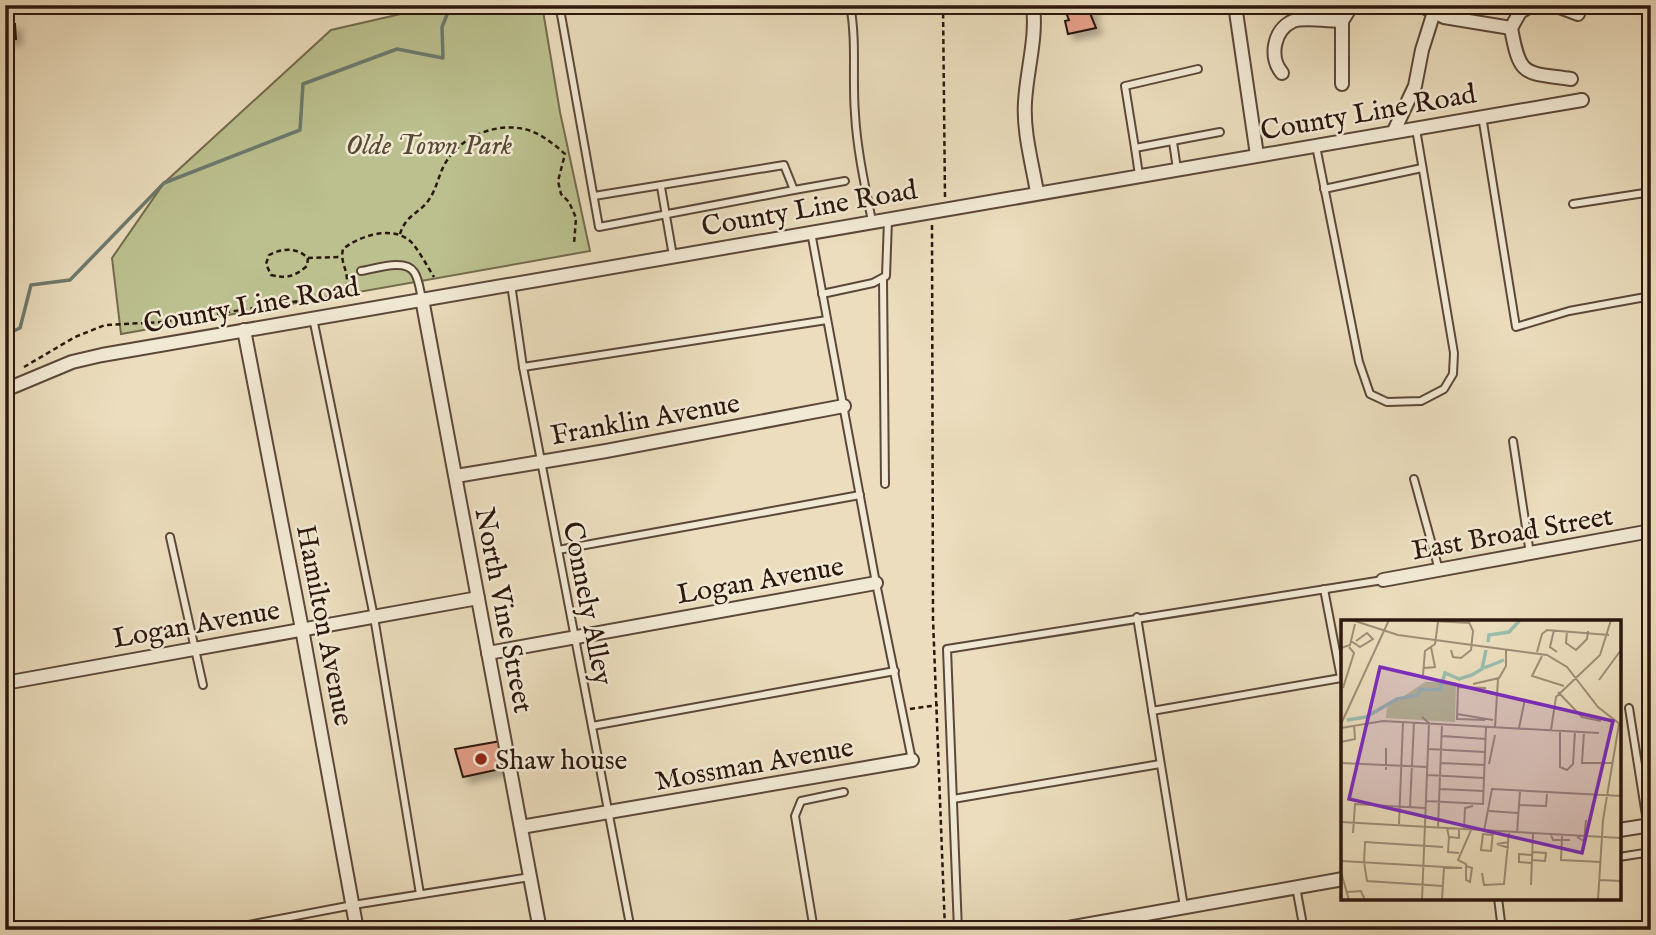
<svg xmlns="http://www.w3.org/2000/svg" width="1656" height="935" viewBox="0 0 1656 935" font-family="'IM FELL English',serif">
<defs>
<filter id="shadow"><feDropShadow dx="6" dy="6" stdDeviation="3.5" flood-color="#0004"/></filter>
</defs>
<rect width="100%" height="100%" fill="#ebddbd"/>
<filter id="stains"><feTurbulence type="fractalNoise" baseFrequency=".00286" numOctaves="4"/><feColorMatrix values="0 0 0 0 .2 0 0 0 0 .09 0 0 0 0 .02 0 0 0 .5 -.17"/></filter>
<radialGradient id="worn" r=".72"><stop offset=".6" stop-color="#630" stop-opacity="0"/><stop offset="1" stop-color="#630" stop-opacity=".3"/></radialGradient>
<path fill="#bbc08e" stroke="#746c4e" stroke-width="2" d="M440,5H542L560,112L590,251L121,334L112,258L164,183L331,30Z"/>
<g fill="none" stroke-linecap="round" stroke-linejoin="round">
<path stroke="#6d7a6d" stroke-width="3.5" d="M5,335L20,328L31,285L70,280L164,183L300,130L303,84L397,49L443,58L442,27L451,5"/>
</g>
<g fill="#e49f88" stroke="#2c170e" stroke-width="2" filter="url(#shadow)">
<path d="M1063,5H1092L1093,12L1090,13L1096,28L1068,34L1065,21L1069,20Z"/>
<path d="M5,24H15L16,39H5Z"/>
<path d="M501,741L505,768L463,777L455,749Z"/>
</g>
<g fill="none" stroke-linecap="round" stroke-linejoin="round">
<g stroke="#5c483a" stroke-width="10">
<g id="service">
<path d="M578,5L560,9L599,227L794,190"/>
<path d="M850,5C857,41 852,78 855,114C857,150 865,186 872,221"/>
<path d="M1482,116L1516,327L1569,311L1651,296"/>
<path d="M1173,142L1177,169"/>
<path d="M1316,146L1359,362L1370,394L1387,402L1421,401L1444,389L1453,374L1454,353L1416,129"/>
<path d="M1135,148L1125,86L1198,69"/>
<path d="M1139,175L1135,148L1220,132"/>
<path d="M661,187L673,256"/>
<path d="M1324,189L1422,168"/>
<path d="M594,196L784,165L794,190L845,181"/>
<path d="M1573,204L1651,192"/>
<path d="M811,232L876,583L912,760"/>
<path d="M361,271C375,269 405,258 414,272C419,279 420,291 422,299"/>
<path d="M883,279L885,484"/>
<path d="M511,284L523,367L631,930"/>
<path d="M822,294L873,283L886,276L888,220"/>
<path d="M313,318L374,617L420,894"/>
<path d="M523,367L827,320"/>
<path d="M1513,441L1530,554"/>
<path d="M1414,479L1439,570"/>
<path d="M170,537L203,685"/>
<path d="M558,550L860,495"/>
<path d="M1137,617L1184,907"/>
<path d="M1629,708L1651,847"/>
<path d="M1152,711L1341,678L1324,589"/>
<path d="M592,726L895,671"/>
<path d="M953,799L1160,764"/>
<path d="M1619,857L1651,852"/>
<path d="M1296,887L1304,930"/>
<path d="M1498,898L1502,930"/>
<path d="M1134,916L1137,930"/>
<path d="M222,930L353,905L530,877"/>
<path d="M814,930L795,816L801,801L844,792"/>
<path d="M958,930L947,649L1383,580"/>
</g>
</g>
<g stroke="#5c483a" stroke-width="16">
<g id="minor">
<path d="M1033,5C1037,39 1027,68 1025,102C1023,131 1032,163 1037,192"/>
<path d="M1235,5L1257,155"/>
<path d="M1420,5L1444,17L1511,28L1520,12L1532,5"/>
<path d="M1554,5L1578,14"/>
<path d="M1511,28C1520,78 1524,72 1571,79"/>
<path d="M1282,73C1269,58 1273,30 1293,21C1303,17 1330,21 1342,21"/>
<path d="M1342,84V21L1352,5"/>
<path d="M1394,131L1415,86L1422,50L1434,12"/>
<path d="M422,299L540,930"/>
<path d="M244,330L302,629L357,930"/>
<path d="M5,390L72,362L102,355L1582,100"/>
<path d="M456,476L606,451L844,406"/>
<path d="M1383,580L1651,531"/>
<path d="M488,653L876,583"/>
<path d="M5,683L478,598"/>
<path d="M521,827L912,760"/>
<path d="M1619,830L1651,825"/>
<path d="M1057,930L1343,879"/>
</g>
</g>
<g stroke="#2c170e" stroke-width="2.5" stroke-dasharray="5 3.5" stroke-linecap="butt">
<path d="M943,5L945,198"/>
<path d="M932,225L933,619L945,930"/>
<path d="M400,234C406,214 421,213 430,198C438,186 439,171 448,159C464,135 497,123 524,129C539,132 554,144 565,154L558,181L561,194L569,202L576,218L574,244"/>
<path d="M308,258L307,266C295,276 287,279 271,275L266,264L269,255C283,248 296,247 308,258L341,257"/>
<path d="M24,367L75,337L105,325L163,322L345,294C352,271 339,266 343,249C360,235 396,224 413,244C421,254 427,266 434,277"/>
<path d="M910,709L938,705"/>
</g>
<use href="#service" stroke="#f2e9d4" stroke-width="6"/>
<use href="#minor" stroke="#f2e9d4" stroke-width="12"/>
</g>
<circle fill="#8f2418" stroke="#f2e9d4" stroke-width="2.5" cx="481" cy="759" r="7"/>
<g text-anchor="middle" stroke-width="5" stroke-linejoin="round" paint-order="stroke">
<g font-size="28" fill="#2c170e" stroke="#f2e9d4">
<text transform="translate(1368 111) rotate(-10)" y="10">County Line Road</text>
<text transform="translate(809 207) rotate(-10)" y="10">County Line Road</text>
<text transform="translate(251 304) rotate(-10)" y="10">County Line Road</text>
<text transform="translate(645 418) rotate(-10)" y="10">Franklin Avenue</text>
<text transform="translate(1512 532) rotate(-10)" y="10">East Broad Street</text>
<text transform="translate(760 579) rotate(-10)" y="10">Logan Avenue</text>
<text transform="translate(589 603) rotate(79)" y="10">Connely Alley</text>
<text transform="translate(505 610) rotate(79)" y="10">North Vine Street</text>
<text transform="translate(196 623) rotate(-10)" y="10">Logan Avenue</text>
<text transform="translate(326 625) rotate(79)" y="10">Hamilton Avenue</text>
<text transform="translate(754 763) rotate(-10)" y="10">Mossman Avenue</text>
</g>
<g font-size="28" font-style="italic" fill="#574a34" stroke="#f2e9d4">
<text x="429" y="154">Olde Town Park</text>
</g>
<g font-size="28" fill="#2c170e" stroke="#f2e9d4" text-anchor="start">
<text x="495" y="769">Shaw house</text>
</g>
</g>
<g transform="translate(1341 620)">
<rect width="280" height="280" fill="#ebddbd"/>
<path d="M84,62H115L114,102L45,98L46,87Z" fill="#bbc08e"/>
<path fill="none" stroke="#99bcad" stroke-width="3.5" d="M147,22L148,15L168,12L179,0M143,48L163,40M6,100L25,97L56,79L77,75L79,69L99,70L104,53L118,59L131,55L141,49L145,30"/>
<path fill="none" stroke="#9f8e77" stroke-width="2" d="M11,0L57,15L206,35L226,47L257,87L280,105M76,0L129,3M213,10L209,27L216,32M226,11L225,23L235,30L246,19L247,11M10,21L19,27L32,19L26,13L15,21M0,28L9,25L14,4M110,30L112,37L120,38L130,30L132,11L127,0M196,32L201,14L206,10L268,15M201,36L191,56L223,66M83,48L94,47L90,27M82,55L84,31L94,24L97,2M258,60L280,30M132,64L158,58L165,46V30M2,68L13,33L8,27M217,72L241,97L260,101M116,94L152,100M81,97L88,103L81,280M144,100L116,99L117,67L145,68M0,104L48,0M154,107L157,59M0,108L42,101L258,113M178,108L184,79M210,110L215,77L259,35L270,0M219,110V147L226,150L232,144L234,111M243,112L241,143H271M101,116L145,119M0,122L14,119L13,105M87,129L144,132M0,143L87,147M100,143L144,145M148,144L154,115M45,150V128M86,155L143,158M99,169L143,171M85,181L142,184L145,107M178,185L205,186L206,174M69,187L73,102M148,191L177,193M0,202L280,218V208M58,204L62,102M97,208L101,104M106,208L108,217L118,218V209M123,210L124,188L132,186M143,211L151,169L280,176M12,213L14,184L84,188M176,213L179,171M151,215L142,214L140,230L150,231L152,212M210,215L212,220H229M221,216L220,240L260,242M108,217L107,232L118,233M236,217L243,221L245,200M102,227L24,222L23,242L26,261L102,266M168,228L156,224L168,222M191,240L204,241L205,233L191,232M0,241L121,248M191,243L178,242V234L191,235M125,246L131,248L129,262L125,260V244L117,240L130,210M0,252L8,280M141,253L143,265L163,264L168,213M259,260L280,261M190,265L192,214M6,272L20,271L24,280M101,280L103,247M257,280L262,200L278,104"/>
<path fill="#7b2cbf" fill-opacity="0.15" stroke="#7b2cbf" stroke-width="3.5" d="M39,47L272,101L241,233L8,179Z"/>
<rect width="280" height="280" fill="none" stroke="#2c170e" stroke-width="3.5"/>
</g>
<rect width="1656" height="935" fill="none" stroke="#ebddbd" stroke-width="28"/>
<rect x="7" y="7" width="1642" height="921" fill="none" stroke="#2c170e" stroke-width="3.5"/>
<rect x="14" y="14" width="1628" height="907" fill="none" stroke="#2c170e" stroke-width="2"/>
<rect width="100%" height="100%" filter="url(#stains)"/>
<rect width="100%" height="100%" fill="url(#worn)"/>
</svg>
